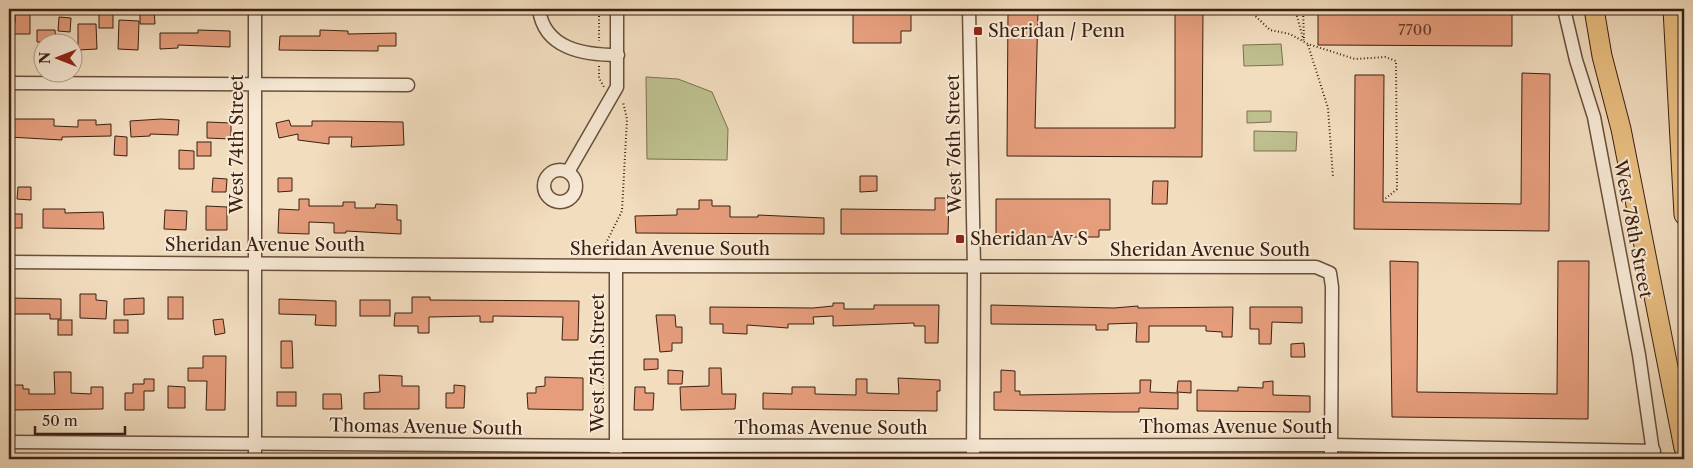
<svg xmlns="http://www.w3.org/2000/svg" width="1693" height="468" viewBox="0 0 1693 468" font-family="'Libre Caslon Text',serif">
<rect width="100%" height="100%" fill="#f2ddbf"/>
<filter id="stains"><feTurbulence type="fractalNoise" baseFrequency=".004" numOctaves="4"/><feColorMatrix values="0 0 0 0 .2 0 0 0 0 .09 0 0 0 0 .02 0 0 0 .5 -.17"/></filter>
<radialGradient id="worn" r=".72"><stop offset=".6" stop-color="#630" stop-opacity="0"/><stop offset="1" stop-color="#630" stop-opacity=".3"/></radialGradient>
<g fill="#bec08f" stroke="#7c7050">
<path d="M1281,44L1283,65L1244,66L1243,45Z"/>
<path d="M646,77L678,79L712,92L728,129L727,160L647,159Z"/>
<path d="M1247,111H1271V122L1247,123Z"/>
<path d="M1254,131L1297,132L1296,151H1254Z"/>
</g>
<g fill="#e59d7c" stroke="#3b2011">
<path d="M15,9H30V34H9V23H15Z"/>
<rect x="99" y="9" width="14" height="19"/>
<path d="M140,9H154L155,24H140Z"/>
<path d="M853,9H911V31H901V43H853Z"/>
<path d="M1008,9H1038L1035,128H1175V9H1203L1202,157L1007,156Z"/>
<path d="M1318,9H1346V13L1481,14V9H1512V46L1318,45Z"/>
<path d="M59,17L71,18L70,32L58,31Z"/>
<path d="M119,20L139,21L138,50L118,49Z"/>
<path d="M78,24H96L97,49L78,50Z"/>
<path d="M37,30H55L56,42H37Z"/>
<path d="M198,30L230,31V47L178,45V48L160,49V33H198Z"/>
<path d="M320,30L348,31V34L396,33V46H378V51L279,50L280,36H320Z"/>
<path d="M1522,73L1550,74L1549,231L1354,229L1355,75H1384L1383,202L1521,204Z"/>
<path d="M9,119H54V126L78,127V120H96V125L111,124V136L62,137V140L9,137Z"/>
<path d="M161,119L179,120L178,135L150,134V136L131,137L130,121Z"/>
<path d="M289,120L291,126H312V121H335L403,122L404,145L351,147L352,137H329V144L298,140V134L279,138L276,123Z"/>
<path d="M207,122L231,123V139L207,138Z"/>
<path d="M115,136L127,137V156L114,155Z"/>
<rect x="197" y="142" width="14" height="14"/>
<path d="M179,150L194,151V169H179Z"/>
<path d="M860,176H877V191L860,192Z"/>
<path d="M213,178L227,179L226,192H212Z"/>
<path d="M278,178H292V191L278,192Z"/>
<path d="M1153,181H1168L1167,204H1152Z"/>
<path d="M18,187H31V200L17,199Z"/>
<path d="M935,198H949L948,234H841V209L935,210Z"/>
<path d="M299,199H309V206H343V202H355V208H375L376,204L397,205V220H401V234L346,231V233H334V223L309,222V234L278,233L279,209L299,210Z"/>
<path d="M996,199H1110V230H1099V237H996Z"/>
<path d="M699,200H712V206H730V217H758V215L824,218V234L636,233L635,216L677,215V209H699Z"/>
<path d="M206,206L227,207V230H206Z"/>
<path d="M43,209H65V213L103,212L104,229L43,228Z"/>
<path d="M165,210L187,211L186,230L164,229Z"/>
<rect x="9" y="214" width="13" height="14"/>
<path d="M1390,261L1418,262L1417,392L1557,394L1558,261H1589L1588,419L1392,417Z"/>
<path d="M80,294H96V300L107,301L106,319L80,318Z"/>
<rect x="168" y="297" width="15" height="22"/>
<path d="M412,297H430V300L579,301L578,340H562L563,317L493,316V322H480V316L429,317V333H418V326H394L395,313H412Z"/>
<path d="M9,298L61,299V319H50V314H9Z"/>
<path d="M144,298V314L124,315V299Z"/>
<path d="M279,299L336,301V326L315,325L316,315L279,314Z"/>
<rect x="360" y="300" width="30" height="16"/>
<path d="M833,303H844V309H874V305H939L938,343H925V326H914V323L833,326V316L813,317L814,324H788V328L747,325V334L723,333V324H710V307L813,308L833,306Z"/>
<path d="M991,305L1114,308L1138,306V308L1233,307L1232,337H1222V332L1206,331V326H1149V342H1136L1137,323L1108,324V330H1096V325L991,324Z"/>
<path d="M1250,307H1302V323L1272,322L1271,344H1259V329H1250Z"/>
<path d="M656,315H675L676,327H682V343H672V351L660,352Z"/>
<path d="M223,319L225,333L215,335L213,320Z"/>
<rect x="58" y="320" width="14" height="15"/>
<rect x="114" y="320" width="14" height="13"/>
<path d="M281,341H292L293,368H281Z"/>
<path d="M1304,343L1305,357H1291V344Z"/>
<path d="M203,356H226L225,410H206L207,381H188V368H203Z"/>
<path d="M644,359H658V369L644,370Z"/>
<path d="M709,368H721L722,394H736L735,409L681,410L680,387L709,386Z"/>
<path d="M668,370L683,371L682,384H668Z"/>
<path d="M1001,370L1015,371V391H1020V395L1140,393V380H1151L1150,392L1178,393V409L1139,408V412H1114L994,410V392H1001Z"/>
<path d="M54,372H71V393L91,394V387H103V409L10,410L9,385H23V389H29V394H55Z"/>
<path d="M379,375L402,376V386H419V409H364V393L380,392Z"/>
<path d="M545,377L583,378V410L528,409L527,393H536V387L545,386Z"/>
<path d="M898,378L940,380V391H937V411L763,409V393L792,394V387H815V394L856,395V379H867V393L899,394Z"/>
<path d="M144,379H154V391H144V410H125V393H133V384H144Z"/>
<path d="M1178,381H1191V393L1177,392Z"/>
<path d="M1273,381V395L1310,396V412L1197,411V390L1238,391V387L1263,388V382Z"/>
<path d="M454,385L465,386L464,408H446V393H454Z"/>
<path d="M168,386L185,387V408H168Z"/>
<path d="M635,387H645V393H654L653,410H634Z"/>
<rect x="277" y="392" width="19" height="14"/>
<path d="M323,394H341L342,409H323Z"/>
</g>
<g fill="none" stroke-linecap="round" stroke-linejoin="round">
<g stroke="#694f3c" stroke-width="15">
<g id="minor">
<path d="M255,9V459"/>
<path d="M539,9C544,49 584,55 618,55"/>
<path d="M969,9L974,268L973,459"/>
<path d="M1564,9L1576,60L1594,117L1639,355L1654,459"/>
<path d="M9,83L408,85"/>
<circle cx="560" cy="186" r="16"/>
<path d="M568,172L617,87V9"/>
<path d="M9,262L616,266L1316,267L1330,273L1332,287L1331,459"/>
<path d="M9,442L616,446L1331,445L1654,451"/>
<path d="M616,459V266"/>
</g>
</g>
<g stroke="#3b2011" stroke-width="21">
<g id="highway">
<path d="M1594,9L1602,56L1621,129L1684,448"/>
<path d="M1673,9L1684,215"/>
</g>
</g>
<g stroke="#3b2011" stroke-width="2" stroke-dasharray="1 2.5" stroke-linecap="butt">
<path d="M599,9V41"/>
<path d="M1248,9L1270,30L1290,34L1308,44L1355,59L1385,57L1396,61L1397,189L1385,199"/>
<path d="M1295,9L1304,42"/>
<path d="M1303,9L1304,39"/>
<path d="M1308,45L1328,108L1333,177"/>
<path d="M599,66V78L604,87"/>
<path d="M604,254L606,243L622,211L627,119L623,102"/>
<path d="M603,339V409"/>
</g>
<use href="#minor" stroke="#f7e9d5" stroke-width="12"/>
<use href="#highway" stroke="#e9be80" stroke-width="19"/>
</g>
<g fill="#8f2418" stroke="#f7e9d5" stroke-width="2">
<rect x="973" y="26" width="10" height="10" rx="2.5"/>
<rect x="955" y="234" width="10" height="10" rx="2.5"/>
</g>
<g text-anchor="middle" stroke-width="4" stroke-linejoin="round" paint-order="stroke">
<g font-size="15" fill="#663f2c">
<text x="1415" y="35">7700</text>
</g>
<g font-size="18" fill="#3b2011" stroke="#f7e9d5" text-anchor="start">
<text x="988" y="37">Sheridan / Penn</text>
<text x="970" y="245">Sheridan Av S</text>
</g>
<g font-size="18" fill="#3b2011" stroke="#f7e9d5">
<text transform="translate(237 144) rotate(-90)" y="6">West 74th Street</text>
<text transform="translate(954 144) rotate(-91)" y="6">West 76th Street</text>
<text transform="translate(1633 229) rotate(79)" y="6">West 78th Street</text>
<text x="265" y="251">Sheridan Avenue South</text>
<text x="670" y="255">Sheridan Avenue South</text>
<text x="1210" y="256">Sheridan Avenue South</text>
<text transform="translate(598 363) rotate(-90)" y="6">West 75th Street</text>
<text transform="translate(426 427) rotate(1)" y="6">Thomas Avenue South</text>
<text x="1236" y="433">Thomas Avenue South</text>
<text x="831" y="434">Thomas Avenue South</text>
</g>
</g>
<rect width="1693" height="468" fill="none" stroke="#f2ddbf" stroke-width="30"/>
<rect x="10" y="10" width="1673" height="448" fill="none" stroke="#3b2011" stroke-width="2.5"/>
<rect x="15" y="15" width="1663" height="438" fill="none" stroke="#3b2011"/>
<g transform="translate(58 58) rotate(270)"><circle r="24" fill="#f7e9d5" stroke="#ac9987"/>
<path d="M0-4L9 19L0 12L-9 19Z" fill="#8f2418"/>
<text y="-8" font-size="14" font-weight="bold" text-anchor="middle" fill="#3b2011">N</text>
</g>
<path d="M35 426v8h90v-8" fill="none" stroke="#3b2011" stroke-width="2.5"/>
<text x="42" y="426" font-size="15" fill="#3b2011" stroke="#f7e9d5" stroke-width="4" paint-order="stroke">50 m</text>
<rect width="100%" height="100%" filter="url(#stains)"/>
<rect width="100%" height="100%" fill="url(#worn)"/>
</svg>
